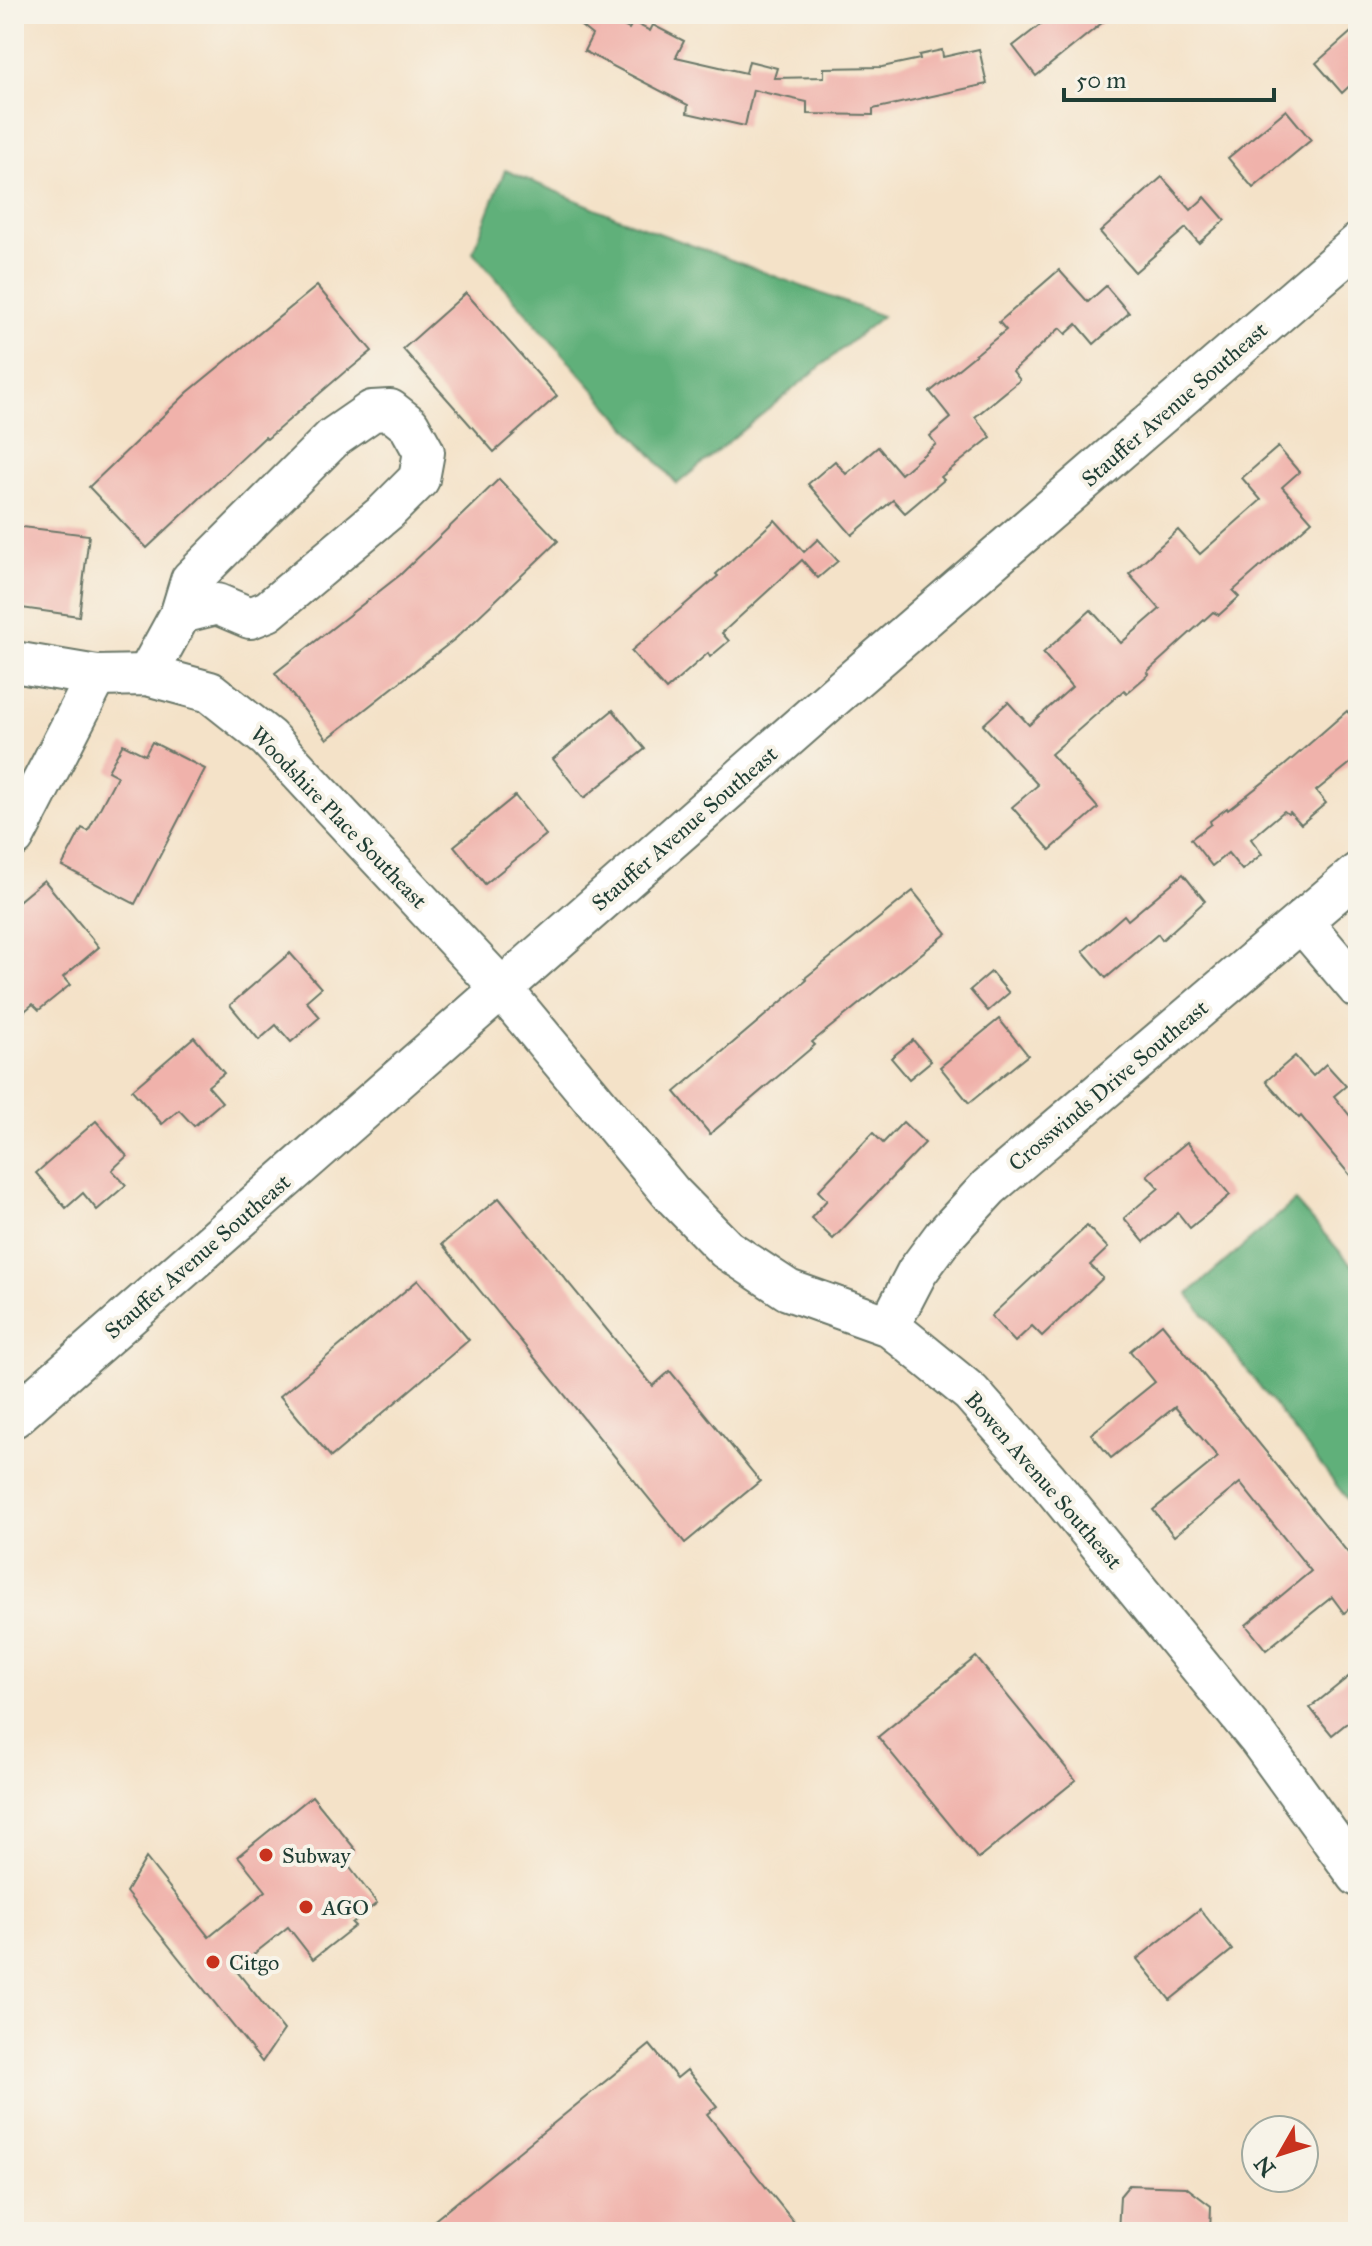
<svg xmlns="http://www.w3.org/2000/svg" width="1372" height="2246" viewBox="0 0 1372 2246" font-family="'IM FELL Great Primer',serif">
<rect width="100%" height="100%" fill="#f7f3e8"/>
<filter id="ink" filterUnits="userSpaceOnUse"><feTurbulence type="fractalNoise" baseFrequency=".0125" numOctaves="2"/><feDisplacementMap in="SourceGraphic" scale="16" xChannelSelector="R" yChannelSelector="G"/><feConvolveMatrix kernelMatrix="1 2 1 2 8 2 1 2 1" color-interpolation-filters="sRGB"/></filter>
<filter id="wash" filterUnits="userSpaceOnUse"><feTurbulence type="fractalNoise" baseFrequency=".006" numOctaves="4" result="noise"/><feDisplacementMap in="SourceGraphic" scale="32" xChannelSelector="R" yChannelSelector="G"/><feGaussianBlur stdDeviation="1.8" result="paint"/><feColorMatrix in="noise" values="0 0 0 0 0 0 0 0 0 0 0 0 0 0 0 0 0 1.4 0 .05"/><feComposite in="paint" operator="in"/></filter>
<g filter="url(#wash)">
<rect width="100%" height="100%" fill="#f4e2c8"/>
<g fill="#61b07a" stroke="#407657" stroke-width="2">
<path d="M505,170L621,219L882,316L677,484L473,252Z"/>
<path d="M1295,1201L1358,1272V1513L1188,1294Z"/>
</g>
<g id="blocks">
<g fill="#f0b2ab">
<path d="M566,14H600L629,29L633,22L650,31L653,25L684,41L676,57L746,73L749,61L777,68L774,78L824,77V68L882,67L920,59L919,55L942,50L943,57L979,49L987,84L873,109V115L807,114V102L753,90L745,126L687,113L688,105L584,51L592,35Z"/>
<path d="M1054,14H1113L1036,76L1013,46Z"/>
<path d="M1358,26V78L1342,93L1316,63Z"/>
<path d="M1286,110L1311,140L1253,188L1228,158Z"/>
<path d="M1162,177L1191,210L1205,197L1225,220L1199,243L1186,228L1135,272L1100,232Z"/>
<path d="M1059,270L1088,302L1106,286L1129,313L1094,344L1077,324L1066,334L1060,328L1013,371L1020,380L975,417L991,437L941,477L944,480L905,513L893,500L852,535L808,484L835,461L846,474L878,447L901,474L936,444L930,436L951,418L930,392L1006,330L999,322Z"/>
<path d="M317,286L372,351L349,370L348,369L267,439L265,437L147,548L89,487L188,392Z"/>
<path d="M466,293L557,396L494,452L403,349Z"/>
<path d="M1278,447L1299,472L1282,487L1312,521L1233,591L1239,597L1219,615L1213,612L1147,672L1149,674L1127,693L1124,690L1051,754L1098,808L1050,850L1012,807L1038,785L983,725L1008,702L1029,725L1072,687L1043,653L1091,610L1121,643L1160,609L1129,574L1178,530L1200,554L1261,500L1242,478Z"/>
<path d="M499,479L558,541L455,639L327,739L275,673L400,575Z"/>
<path d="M775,520L804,552L818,539L838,561L818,578L802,560L722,633L729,641L710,657L708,653L666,690L631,651L718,576L716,574Z"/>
<path d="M14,526L89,535L79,616L14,607Z"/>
<path d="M613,710L645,749L584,798L553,759Z"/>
<path d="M1347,711L1358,724V757L1316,791L1326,803L1301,824L1290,812L1288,814L1284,811L1251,839L1262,854L1242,870L1228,853L1212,866L1191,839L1211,824L1210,821L1227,808L1228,810L1284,766Z"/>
<path d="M152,742L205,769L135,904L62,866L82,828L88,831L117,776L108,771L123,744L145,755Z"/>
<path d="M515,796L546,835L485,884L454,846Z"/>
<path d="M1183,874L1205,901L1162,940L1158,934L1106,978L1083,951L1124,915L1128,920Z"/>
<path d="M44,880L99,947L63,977L70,985L39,1010L33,1004L14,1020V905Z"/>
<path d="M913,891L947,933L812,1042L815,1045L710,1134L675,1092L807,980L805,978Z"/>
<path d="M290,953L321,988L306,1001L320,1017L291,1042L276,1025L259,1040L230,1005Z"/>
<path d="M991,972L1009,993L988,1011L970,990Z"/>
<path d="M999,1019L1028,1055L969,1103L940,1067Z"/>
<path d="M194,1037L224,1073L208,1086L222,1102L194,1126L179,1110L162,1124L132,1090Z"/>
<path d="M913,1040L931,1061L909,1079L891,1058Z"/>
<path d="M1295,1056L1313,1076L1326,1064L1346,1086L1334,1096L1358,1126V1185L1301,1116L1299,1118L1266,1081Z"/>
<path d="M96,1121L127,1156L112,1170L126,1185L97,1210L83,1193L66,1208L36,1173Z"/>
<path d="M903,1122L925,1143L833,1239L811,1218L827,1200L818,1191L873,1133L883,1143Z"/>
<path d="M1187,1142L1230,1195L1190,1228L1178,1213L1144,1242L1124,1218L1159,1188L1147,1175Z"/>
<path d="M499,1198L653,1386L670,1371L760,1481L685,1543L442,1244Z"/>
<path d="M1087,1226L1108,1248L1090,1265L1103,1278L1042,1336L1032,1326L1015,1342L991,1316Z"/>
<path d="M418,1280L469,1340L331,1457L280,1396Z"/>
<path d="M1162,1324L1358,1565V1602L1344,1613L1332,1597L1266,1650L1246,1625L1311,1571L1268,1518L1240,1483L1174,1536L1153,1510L1218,1457L1175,1407L1111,1458L1091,1434L1155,1382L1130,1351Z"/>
<path d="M976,1657L1076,1780L978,1859L878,1737Z"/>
<path d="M1358,1669V1714L1332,1735L1310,1708Z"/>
<path d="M312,1796L356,1850L344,1860L377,1903L352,1923L355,1926L313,1959L288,1927L235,1969L284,2030L262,2062L126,1892L146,1858L209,1937L266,1891L238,1856Z"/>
<path d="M1200,1909L1232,1950L1170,2000L1137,1959Z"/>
<path d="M650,2045L677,2078L687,2070L717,2106L707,2114L802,2232H420Z"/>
<path d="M1129,2185L1186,2187L1211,2206L1210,2232H1118L1120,2196Z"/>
</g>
</g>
</g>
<g filter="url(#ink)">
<use href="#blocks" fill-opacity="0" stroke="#6a7768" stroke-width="2"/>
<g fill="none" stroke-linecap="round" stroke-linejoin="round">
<g stroke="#6a7768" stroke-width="44">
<g id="minor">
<path d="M14,662L97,676L147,675L210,692L268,738L501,988L672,1194L726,1249L788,1290L889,1326L971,1393L1046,1478L1259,1739L1358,1876"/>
<path d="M147,675L181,613L191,580L333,438L372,411L390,410L409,425L424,452L419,479L386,512L268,611L250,618L217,604L181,613"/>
<path d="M14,837L97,676"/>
<path d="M1302,922L1358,988"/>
<path d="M889,1326L917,1272L943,1237L989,1187L1358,873"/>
<path d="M14,1417L837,694L1358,244"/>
</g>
</g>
<use href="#minor" stroke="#fff" stroke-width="40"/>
</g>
</g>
<g fill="#c8321e" stroke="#f7f3e8" stroke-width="3">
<circle cx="266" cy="1855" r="8"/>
<circle cx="306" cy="1907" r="8"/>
<circle cx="213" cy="1962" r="8"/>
</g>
<g text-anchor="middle" stroke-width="8" stroke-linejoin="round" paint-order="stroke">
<g font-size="22" fill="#1f3d34" stroke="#f7f3e8">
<text transform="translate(1174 404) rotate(-41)" y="8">Stauffer Avenue Southeast</text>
<text transform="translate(339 817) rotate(46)" y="8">Woodshire Place Southeast</text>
<text transform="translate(684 828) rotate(-41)" y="8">Stauffer Avenue Southeast</text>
<text transform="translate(1108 1085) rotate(-40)" y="8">Crosswinds Drive Southeast</text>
<text transform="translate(197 1256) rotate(-41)" y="8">Stauffer Avenue Southeast</text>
<text transform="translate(1044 1480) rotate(49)" y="8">Bowen Avenue Southeast</text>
</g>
<g font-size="22" fill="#1f3d34" stroke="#f7f3e8" text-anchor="start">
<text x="282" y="1863">Subway</text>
<text x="322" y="1915">AGO</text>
<text x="229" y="1970">Citgo</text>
</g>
</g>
<rect width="1372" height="2246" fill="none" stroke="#f7f3e8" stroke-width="48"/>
<g transform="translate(1280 2154) rotate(231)"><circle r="38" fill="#f7f3e8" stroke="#a1aaa0" stroke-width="2"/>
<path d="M0-6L14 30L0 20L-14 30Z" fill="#c8321e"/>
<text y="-12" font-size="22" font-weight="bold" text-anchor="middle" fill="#1f3d34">N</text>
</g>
<path d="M1064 88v12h210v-12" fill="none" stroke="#1f3d34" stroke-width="4"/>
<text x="1076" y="88" font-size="24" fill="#1f3d34" stroke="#f7f3e8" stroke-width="6" paint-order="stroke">50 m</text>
</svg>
